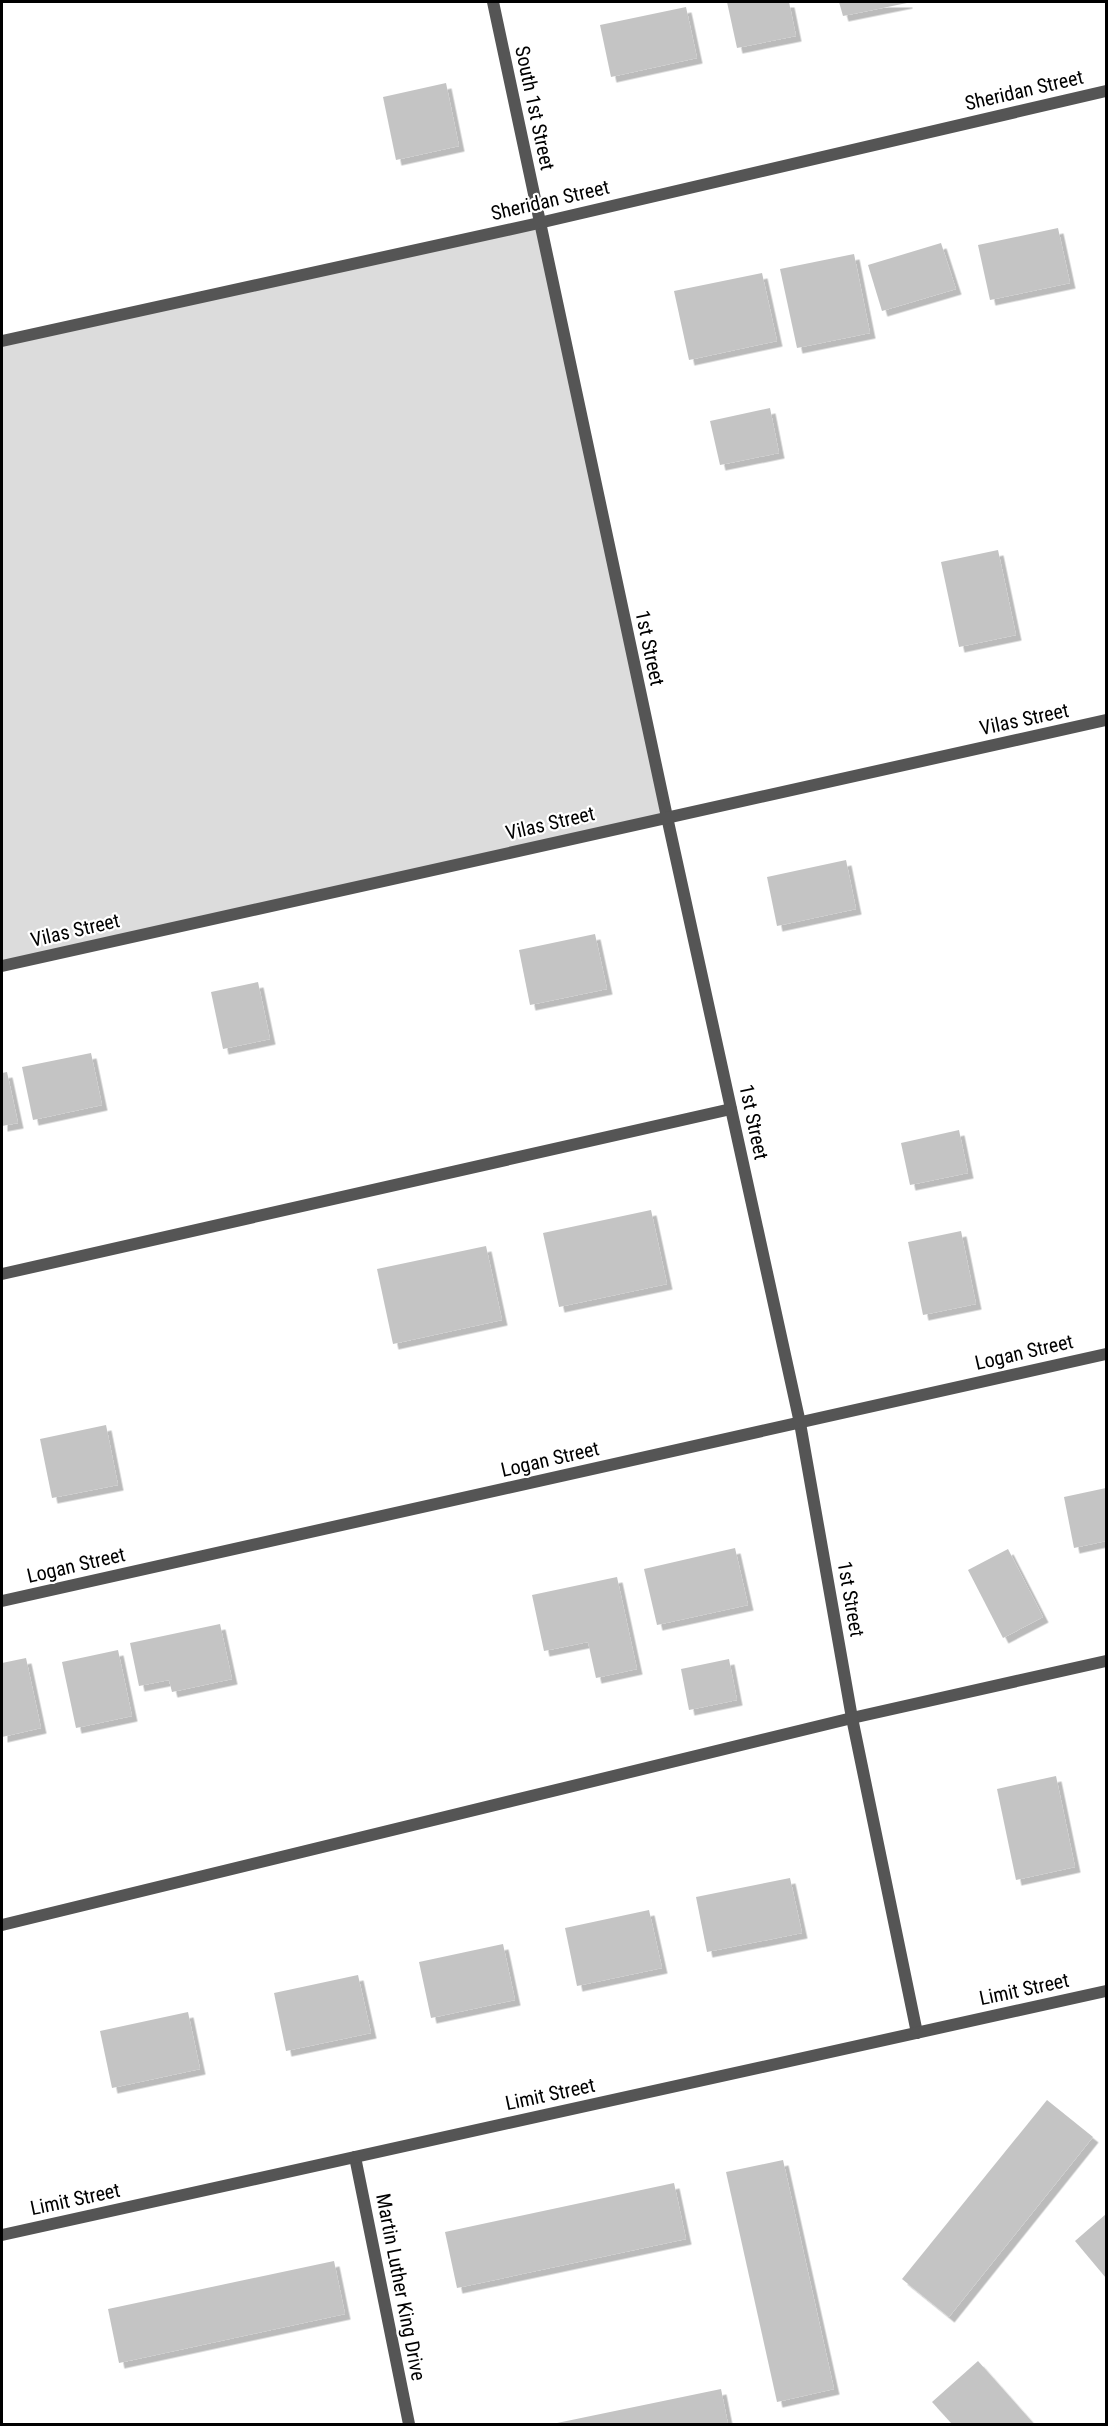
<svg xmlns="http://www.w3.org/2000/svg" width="1108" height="2426" viewBox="0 0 1108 2426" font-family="'Roboto Condensed',sans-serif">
<defs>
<filter id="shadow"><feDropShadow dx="5.5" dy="5.5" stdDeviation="0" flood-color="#0004"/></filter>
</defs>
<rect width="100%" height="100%" fill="#fff"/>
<path fill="#dcdcdc" d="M539,223L667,817L2,966V341Z"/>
<g fill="#c4c4c4" filter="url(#shadow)">
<path d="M727,2H789L796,36L737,48Z"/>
<path d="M839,2H907V3L843,16Z"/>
<path d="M686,7L697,58L611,77L600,25Z"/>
<path d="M446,83L459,146L396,160L383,97Z"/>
<path d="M1058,228L1070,283L990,300L978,245Z"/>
<path d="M941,243L956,289L882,311L868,265Z"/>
<path d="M854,254L870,333L797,348L780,269Z"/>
<path d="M762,273L777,341L689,360L674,291Z"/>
<path d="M770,408L779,453L720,465L710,421Z"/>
<path d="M998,550L1016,635L959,647L941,562Z"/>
<path d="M846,860L856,909L777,926L767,877Z"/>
<path d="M595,934L607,989L530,1005L519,950Z"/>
<path d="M258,982L270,1039L223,1049L211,992Z"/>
<path d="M91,1053L102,1105L33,1120L22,1067Z"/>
<path d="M7,1072L18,1123L2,1126V1073Z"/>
<path d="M959,1130L968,1173L910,1185L901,1143Z"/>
<path d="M651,1210L667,1284L559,1307L543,1233Z"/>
<path d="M961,1231L976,1304L923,1315L908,1242Z"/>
<path d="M486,1246L502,1320L393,1344L377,1269Z"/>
<path d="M106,1425L118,1485L52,1498L40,1439Z"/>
<path d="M1106,1488V1541L1074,1548L1064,1497Z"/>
<path d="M735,1548L748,1605L657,1625L644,1569Z"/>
<path d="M1008,1549L1043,1617L1003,1638L968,1570Z"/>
<path d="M617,1577L637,1669L596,1678L588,1642L544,1651L532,1595Z"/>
<path d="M220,1624L232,1679L172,1692L169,1680L139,1686L130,1643Z"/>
<path d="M118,1650L132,1716L76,1728L62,1662Z"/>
<path d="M26,1658L41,1728L2,1737V1663Z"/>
<path d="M729,1659L737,1700L689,1710L681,1669Z"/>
<path d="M1056,1776L1075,1867L1016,1880L997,1789Z"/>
<path d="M790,1878L802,1933L707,1952L696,1897Z"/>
<path d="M649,1910L662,1968L577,1986L565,1928Z"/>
<path d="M503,1944L515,2000L431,2018L419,1962Z"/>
<path d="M358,1975L371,2033L286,2051L274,1993Z"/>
<path d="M188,2012L200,2069L112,2088L100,2031Z"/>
<path d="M1047,2100L1093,2137L949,2317L902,2279Z"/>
<path d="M783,2160L834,2389L777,2402L726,2172Z"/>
<path d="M674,2183L686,2239L457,2288L445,2232Z"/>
<path d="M1106,2214V2278L1075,2241Z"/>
<path d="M334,2261L345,2314L119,2363L108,2309Z"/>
<path d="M978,2361L1034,2424H952L932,2402Z"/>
<path d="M721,2389L728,2424H557V2423Z"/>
</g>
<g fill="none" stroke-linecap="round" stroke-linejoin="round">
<g stroke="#555" stroke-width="12">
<path d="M2,1274L731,1109"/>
<path d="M2,1925L852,1718L1106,1661"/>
</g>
<g stroke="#555" stroke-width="12">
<path d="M493,2L667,817L800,1423L852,1718L917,2033"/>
<path d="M2,341L539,223L1106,91"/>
<path d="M2,966L1106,720"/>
<path d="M2,1601L1106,1354"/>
<path d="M355,2157L409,2424"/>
</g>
<path stroke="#555" stroke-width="12" d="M2,2235L1106,1991"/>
</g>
<g text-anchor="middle" stroke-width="4.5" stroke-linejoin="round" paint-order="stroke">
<g font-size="20" fill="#000" stroke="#fff">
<text transform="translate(1024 90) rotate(-13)" y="7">Sheridan Street</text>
<text transform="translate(535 108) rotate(78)" y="7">South 1st Street</text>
<text transform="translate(550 200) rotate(-13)" y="7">Sheridan Street</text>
<text transform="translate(650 648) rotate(78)" y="7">1st Street</text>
<text transform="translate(1024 719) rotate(-12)" y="7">Vilas Street</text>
<text transform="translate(550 823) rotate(-13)" y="7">Vilas Street</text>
<text transform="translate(75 930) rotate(-13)" y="7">Vilas Street</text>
<text transform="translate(754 1122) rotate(78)" y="7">1st Street</text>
<text transform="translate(1024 1352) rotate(-13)" y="7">Logan Street</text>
<text transform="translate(550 1459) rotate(-13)" y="7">Logan Street</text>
<text transform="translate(76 1565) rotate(-13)" y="7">Logan Street</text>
<text transform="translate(851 1599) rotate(80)" y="7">1st Street</text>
<text transform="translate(1024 1989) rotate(-12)" y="7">Limit Street</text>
<text transform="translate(550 2094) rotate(-12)" y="7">Limit Street</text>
<text transform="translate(75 2199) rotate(-12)" y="7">Limit Street</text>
<text transform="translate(401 2287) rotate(79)" y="7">Martin Luther King Drive</text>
</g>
</g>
<rect width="1108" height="2426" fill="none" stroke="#000000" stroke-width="6"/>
</svg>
